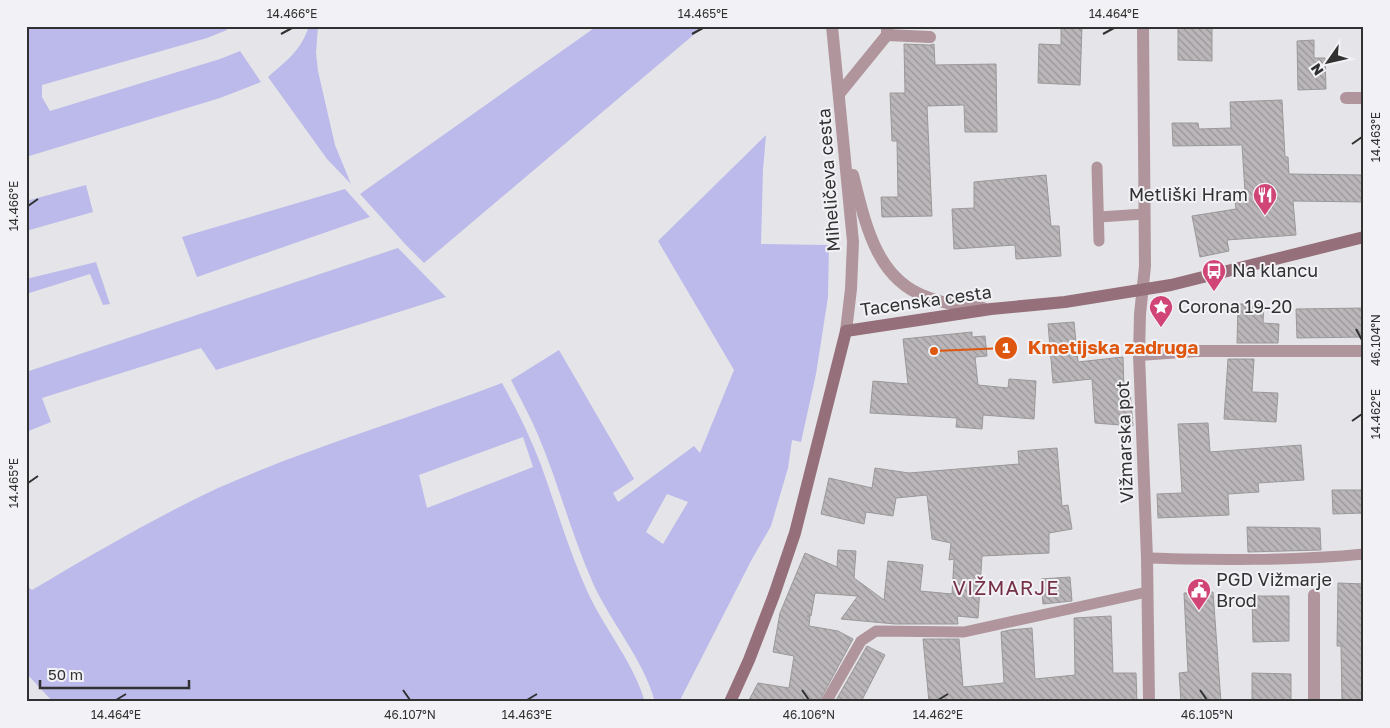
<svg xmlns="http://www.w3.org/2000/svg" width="1390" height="728" viewBox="0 0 1390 728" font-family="'Golos Text',sans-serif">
<defs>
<pattern id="building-back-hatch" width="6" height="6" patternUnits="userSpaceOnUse" patternTransform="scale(1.25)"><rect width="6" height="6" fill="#bab6b9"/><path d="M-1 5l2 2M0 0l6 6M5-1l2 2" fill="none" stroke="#989597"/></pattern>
</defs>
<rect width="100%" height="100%" fill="#e5e5e9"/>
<g fill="#bbbaea" fill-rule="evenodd">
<path d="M26,26H224L227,30L207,38L42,85V97L50,111L220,59L240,51L261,82L220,98L26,157Z"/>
<path d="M309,26H318L316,53L318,71L335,145L351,184L327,159L268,77C286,61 301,51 309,26Z"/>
<path d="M597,26H704L424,263L406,245L360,194Z"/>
<path d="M766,135L763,170L761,244L829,245L828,297L816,374L801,442L792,440L788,468L771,526L752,559L679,702H655C643,658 610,622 592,581C571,533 558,482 538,435C530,416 520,398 511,380L559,350L634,479L613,493L618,502L694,446L700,453L734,370L658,241ZM667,494L688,502L663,544L646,532Z"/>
<path d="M86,185L93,212L26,231V201Z"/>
<path d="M345,189L370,217L197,277L182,237Z"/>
<path d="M398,248L446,297L216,370L201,348L42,398L51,422L26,432V372Z"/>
<path d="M96,262L110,304L103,305L90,274L26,294V279Z"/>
<path d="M502,383C517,410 530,436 541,465C557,509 570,555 590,597C607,632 634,664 645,702H53L26,673V585L32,590C93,554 154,518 218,488C310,447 408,419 502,383ZM523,437L533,467L427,508L419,475Z"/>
</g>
<g fill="url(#building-back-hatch)" stroke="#9b989a">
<path d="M1061,26H1082L1080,85L1038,83L1039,44L1061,45Z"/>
<path d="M1178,26L1212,27V61L1178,60Z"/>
<path d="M1314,40V58H1325L1326,89L1298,90L1297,41Z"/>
<path d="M904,44L930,45L934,44L935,65L996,64L997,132H965L964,105L927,106L932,216L882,217L881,197H898L897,141H892L890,93H905Z"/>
<path d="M1282,100L1285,157H1288L1289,174L1364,175V202L1293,201L1296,235L1227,240L1229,251L1200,257L1192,216L1236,209L1234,193L1245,192L1242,145L1173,146L1172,123H1198L1199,129L1231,128L1230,102Z"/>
<path d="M1046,175L1051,226H1059L1061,256L1016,259L1015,245L954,249L952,209L974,208V182Z"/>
<path d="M1238,304H1264L1263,323L1279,324L1278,343H1237Z"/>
<path d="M1364,308V337L1297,338L1296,309Z"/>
<path d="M1074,322L1078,362L1123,357L1124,391L1130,390L1133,426L1095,423L1092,379L1053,383L1048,324Z"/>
<path d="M972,332V337L985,336L987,356L975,357L978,385L1008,388L1009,379L1036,381L1034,419L983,415L982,429L956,427L957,418L870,413L873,381L908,384L903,339Z"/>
<path d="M1228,359H1254L1252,392L1278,393L1276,422L1224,419Z"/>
<path d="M1208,423L1210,452L1301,445L1304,480L1258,483L1259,492L1228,494L1229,515L1158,518L1157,494L1182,493L1178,424Z"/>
<path d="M1057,448L1062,506L1068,505L1072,529L1049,533V553L982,556L978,618L957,616L958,624H895L841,619L858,596L815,593L811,616H807L810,617L809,626L838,631L853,639L819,702H748L758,683L789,688L794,656L773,652L780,613L805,553L837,567L838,550L856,551L854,578L884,600L888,561L923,565L920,591L952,594L954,559L949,560L951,543L932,539L927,495L896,498L893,516L866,512L864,524L821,514L829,478L872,488L875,468L909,473L1019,464L1018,451Z"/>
<path d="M1332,490H1364V513L1333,514Z"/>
<path d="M1247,527L1320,528L1321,550L1248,552Z"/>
<path d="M1070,577L1072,601L1043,604L1041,579Z"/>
<path d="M1338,583L1364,584V702H1342L1341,646H1337Z"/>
<path d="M1213,592L1221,702H1181L1179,673L1188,672L1184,593Z"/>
<path d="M1252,596H1289V641L1253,642Z"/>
<path d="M1111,616L1113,673H1136L1137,702H929L923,639H959L963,687L1004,683L1001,632L1010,630L1032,628L1035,679L1075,675L1074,618Z"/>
<path d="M867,646L885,655L861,702H835Z"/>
<path d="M1252,673L1291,674V702H1252Z"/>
</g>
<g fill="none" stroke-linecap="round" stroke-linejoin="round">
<g stroke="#b0969c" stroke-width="11">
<path d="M1097,167L1099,241"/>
<path d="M1099,217L1144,214"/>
<path d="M1147,558C1220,560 1292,561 1364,554"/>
<path d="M826,702L861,641L876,631L964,632L1147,592"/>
</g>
<g stroke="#b0969c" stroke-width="12">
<path d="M1143,26L1145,266L1140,314L1139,355L1147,558L1149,702"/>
<path d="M887,35L930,37"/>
<path d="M839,94L887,35V26"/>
<path d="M1346,98H1364"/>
<path d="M1139,355L1196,351H1364"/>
<path d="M1314,702V595"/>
</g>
<g stroke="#b0969c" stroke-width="12">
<path d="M832,26L853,242L851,289L846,331"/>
<path d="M853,175C865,221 875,279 927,297C945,304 964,306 983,308"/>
</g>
<path stroke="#956f79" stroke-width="12" d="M730,702L749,660L774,595L795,533L846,331L991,309L1065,302L1171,285L1364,237"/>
</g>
<path fill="none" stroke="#313132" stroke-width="2" d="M281,34L292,28M692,34L703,28M1103,34L1114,28M1352,144L1362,137M28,206L38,199M1356,329L1362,340M1352,421L1362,414M28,483L38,476M403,690L410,700M802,690L809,700M1200,690L1207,700M116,700L126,694M527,700L537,694M938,700L948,694"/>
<defs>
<g id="restaurant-pin" transform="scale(1.25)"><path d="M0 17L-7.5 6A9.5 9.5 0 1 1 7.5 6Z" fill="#d14576" stroke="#f2f2f6"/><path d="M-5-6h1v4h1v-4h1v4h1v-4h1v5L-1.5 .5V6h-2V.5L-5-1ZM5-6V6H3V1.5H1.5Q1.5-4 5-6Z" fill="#fff"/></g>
<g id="bus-pin" transform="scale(1.25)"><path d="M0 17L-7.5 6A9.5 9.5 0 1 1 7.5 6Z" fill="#d14576" stroke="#f2f2f6"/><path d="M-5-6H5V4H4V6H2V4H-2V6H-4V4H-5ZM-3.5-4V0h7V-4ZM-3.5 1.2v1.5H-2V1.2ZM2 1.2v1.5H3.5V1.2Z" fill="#fff"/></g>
<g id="sight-pin" transform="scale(1.25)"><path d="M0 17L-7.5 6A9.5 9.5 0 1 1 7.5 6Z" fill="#d14576" stroke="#f2f2f6"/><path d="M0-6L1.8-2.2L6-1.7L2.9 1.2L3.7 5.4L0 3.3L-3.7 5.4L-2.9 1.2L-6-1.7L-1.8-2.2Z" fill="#fff"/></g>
<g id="civic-pin" transform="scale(1.25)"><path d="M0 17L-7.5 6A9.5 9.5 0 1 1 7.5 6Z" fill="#d14576" stroke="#f2f2f6"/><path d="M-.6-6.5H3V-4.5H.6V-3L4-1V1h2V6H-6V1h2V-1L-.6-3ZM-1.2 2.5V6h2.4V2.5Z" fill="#fff"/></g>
</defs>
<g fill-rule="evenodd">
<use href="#restaurant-pin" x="1265" y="195"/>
<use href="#bus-pin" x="1214" y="271"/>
<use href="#sight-pin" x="1161" y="307"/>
<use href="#civic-pin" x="1199" y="590"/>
</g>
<g text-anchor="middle" stroke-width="4" stroke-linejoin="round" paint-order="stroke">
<g font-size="18" fill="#313132" stroke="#f2f2f6">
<text transform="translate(829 180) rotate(-94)" y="6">Miheličeva cesta</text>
<text transform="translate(926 301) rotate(-8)" y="6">Tacenska cesta</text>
<text transform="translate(1125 442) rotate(-92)" y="6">Vižmarska pot</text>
</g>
<g font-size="18" fill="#313132" stroke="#f2f2f6" text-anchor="start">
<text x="1248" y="201" text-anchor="end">Metliški Hram</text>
<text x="1232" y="277">Na klancu</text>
<text x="1178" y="313">Corona 19-20</text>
<text x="1216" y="586">PGD Vižmarje<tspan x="1216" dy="21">Brod</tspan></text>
</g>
<g font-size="20" letter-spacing="1" fill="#753046" stroke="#f2f2f6">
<text x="1006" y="595">VIŽMARJE</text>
</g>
</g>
<path fill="none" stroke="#df570e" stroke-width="2" d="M934 351L1006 348"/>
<g fill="#df570e" stroke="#f2f2f6" stroke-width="2">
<circle cx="934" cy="351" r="5"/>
<circle cx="1006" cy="348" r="12"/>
</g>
<g font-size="15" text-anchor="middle" font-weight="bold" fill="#fff">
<text x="1006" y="353">1</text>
</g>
<g font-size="19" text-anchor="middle" font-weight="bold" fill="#df570e" stroke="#f2f2f6" stroke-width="4" stroke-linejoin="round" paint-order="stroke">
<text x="1113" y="354">Kmetijska zadruga</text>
</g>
<rect width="1390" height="728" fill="none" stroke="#f2f2f6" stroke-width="55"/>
<g transform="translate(1328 62) rotate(236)" stroke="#f2f2f6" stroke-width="4" paint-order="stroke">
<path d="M0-4L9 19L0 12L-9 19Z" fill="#313132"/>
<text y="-8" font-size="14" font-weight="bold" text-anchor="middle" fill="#313132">N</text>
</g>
<path d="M40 680v8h149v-8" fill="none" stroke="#313132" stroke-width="2.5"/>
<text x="48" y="680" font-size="15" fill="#313132" stroke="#f2f2f6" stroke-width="4" paint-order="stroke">50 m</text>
<rect x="28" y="28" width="1334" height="672" fill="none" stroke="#313132" stroke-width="2"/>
<g font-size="12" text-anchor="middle" fill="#313132">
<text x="292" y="18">14.466°E</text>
<text x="703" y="18">14.465°E</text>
<text x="1114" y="18">14.464°E</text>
<text transform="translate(1376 137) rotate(-90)" y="4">14.463°E</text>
<text transform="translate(14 206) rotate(-90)" y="4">14.466°E</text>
<text transform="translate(1376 340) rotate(-90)" y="4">46.104°N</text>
<text transform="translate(1376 414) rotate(-90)" y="4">14.462°E</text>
<text transform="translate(14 483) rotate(-90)" y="4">14.465°E</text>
<text x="116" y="719">14.464°E</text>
<text x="410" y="719">46.107°N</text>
<text x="527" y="719">14.463°E</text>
<text x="809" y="719">46.106°N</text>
<text x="938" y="719">14.462°E</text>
<text x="1207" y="719">46.105°N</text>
</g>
</svg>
